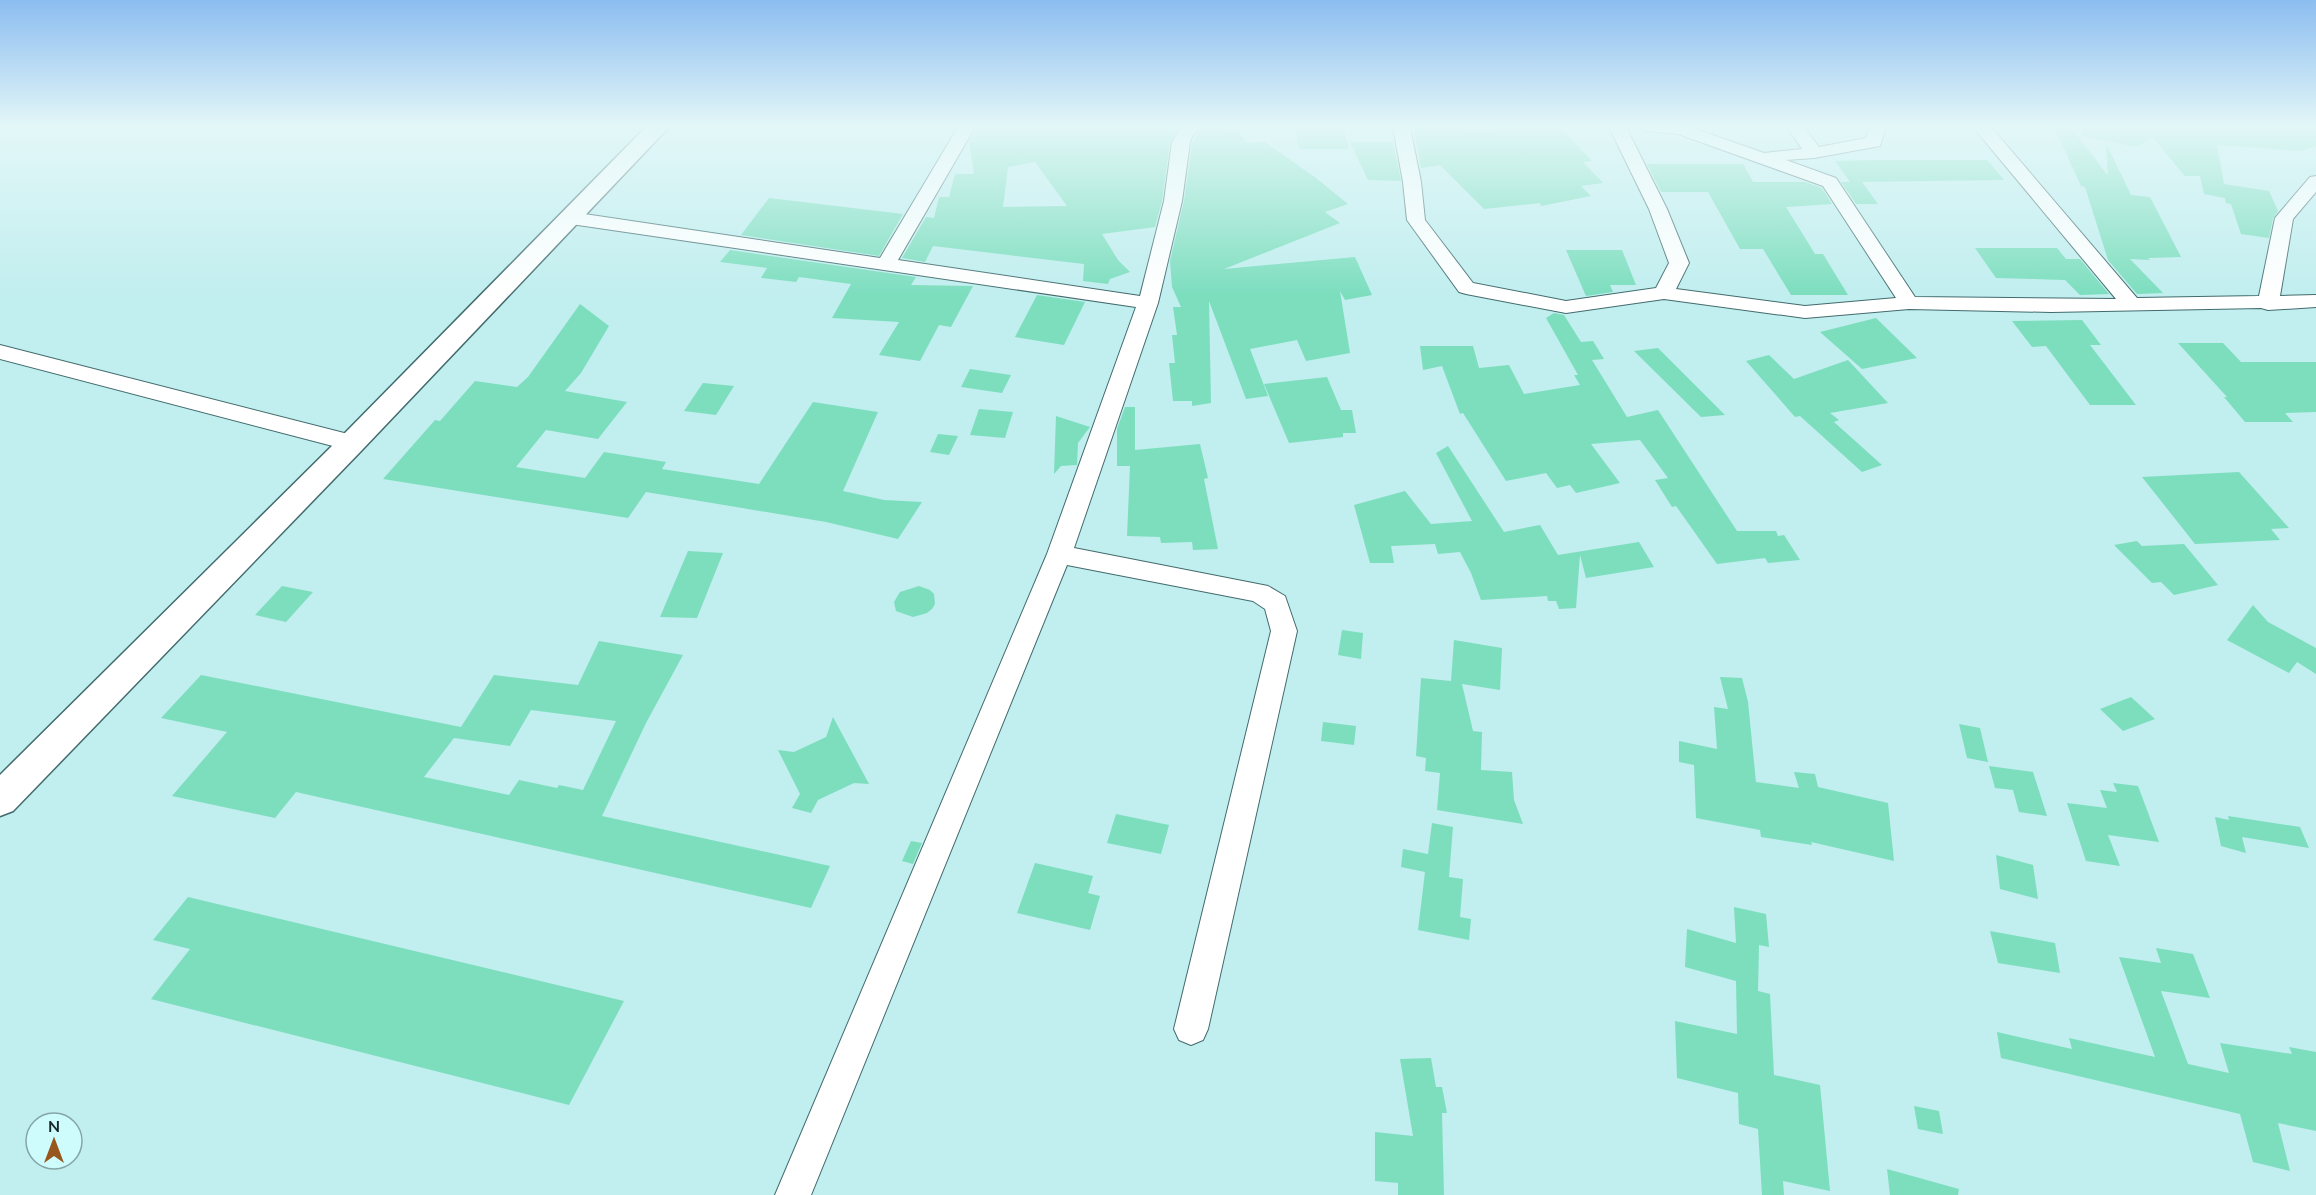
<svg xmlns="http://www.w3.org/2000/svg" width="2316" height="1195" viewBox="0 0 2316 1195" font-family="Mulish,sans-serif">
<rect width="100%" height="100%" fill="#c1eeef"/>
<g fill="#7ddebe" fill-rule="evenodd">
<path d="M977,127H1165L1168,133L1176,131L1170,142L1162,201L1155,227L1102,234L1118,260L1130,272L1110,279L1108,284L1083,281L1084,264L933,246L925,262L902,258L926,217L934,218L939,197H949L955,174H974L969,142ZM1035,162L1067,206L1003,207L1008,167Z"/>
<path d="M1203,127H1223L1225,130L1236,129L1247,143L1265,142L1316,178L1348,204L1325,212L1340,223L1224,269L1355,257L1372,295L1345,300L1340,291L1350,353L1306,361L1297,340L1250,349L1268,396L1246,399L1209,301L1211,403L1192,406V401H1173L1169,363H1175L1172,335H1177L1173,307H1181L1172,287L1170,261L1184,201L1192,143Z"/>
<path d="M1414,127L1497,131L1495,127H1560L1592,161L1583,162L1603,183L1581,186L1591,196L1541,206L1540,203L1484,209L1440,165L1421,168Z"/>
<path d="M2054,127H2071L2108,176L2106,143L2131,195L2150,197L2181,257L2148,258L2150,260L2130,259L2163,293L2137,294L2108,260L2085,187L2081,186Z"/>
<path d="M2082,127H2316V146L2301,151L2217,145L2224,184L2269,191L2278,211L2273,218L2269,238L2241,234L2231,204L2226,203L2225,198L2204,194L2200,176H2185L2152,137L2137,147L2081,136Z"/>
<path d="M1344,128L1349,149H1299L1295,129Z"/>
<path d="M1350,142H1393L1401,181L1368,180Z"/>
<path d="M1875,160H1987L2004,180L1850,182L1835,161Z"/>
<path d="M1647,164H1743L1753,182H1805L1822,188L1832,204L1786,207L1815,254H1823L1848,295H1791L1763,249H1740L1708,192H1661Z"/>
<path d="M1841,182H1862L1878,204H1856Z"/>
<path d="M769,198L903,214L879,256L741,235Z"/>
<path d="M1975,248H2057L2066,259H2080L2109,294L2080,295L2065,280L1996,278Z"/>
<path d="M730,250L916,277L911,285L973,286L951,327L939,325L920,361L879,355L899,322L832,318L851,284L799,277L796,282L761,278L767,268L720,262Z"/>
<path d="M1566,250H1622L1636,285H1610L1613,292L1586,296Z"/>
<path d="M1037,295L1085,302L1064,345L1015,337Z"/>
<path d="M580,304L609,326L581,373L565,391L627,402L598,439L546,430L516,467L585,478L604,452L666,462L662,469L759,484L813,402L878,412L843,491L884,500L922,502L898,539L826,522L646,492L628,518L383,479L435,420L440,421L475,381L517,387L528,377Z"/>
<path d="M1554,313L1564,315L1581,342L1593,341L1604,359L1592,360L1627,417L1658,410L1737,531H1776L1778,536L1784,535L1800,560L1768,563L1765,558L1717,564L1676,506L1672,507L1655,480L1668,478L1640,440L1591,444L1620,483L1576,493L1570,485L1557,488L1546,473L1506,481L1463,413L1460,414L1442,366L1423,370L1420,346H1473L1479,368L1509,365L1524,394L1580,385L1574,375H1578L1546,318Z"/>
<path d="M1876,318L1917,358L1862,369L1820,332Z"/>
<path d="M2082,320L2101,345H2090L2136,405H2090L2046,346L2032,347L2012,321Z"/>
<path d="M2178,343H2223L2241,362H2316V412L2285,413L2293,422H2245L2224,397H2227Z"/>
<path d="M1658,348L1725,415L1701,417L1634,351Z"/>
<path d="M1769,355L1794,379L1848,360L1888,403L1830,413L1839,420L1834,422L1882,465L1862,472L1800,416L1795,417L1746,361Z"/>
<path d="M970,369L1011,375L1002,393L961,387Z"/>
<path d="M1327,377L1341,410H1352L1356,433H1343V437L1289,443L1264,384Z"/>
<path d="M703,383L734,386L716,415L684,411Z"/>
<path d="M1125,407H1135V450L1200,444L1208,478L1204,479L1218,549L1193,550L1192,542L1161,543L1160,537L1127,536L1130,466H1117V429Z"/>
<path d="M979,409L1013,412L1005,438L970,435Z"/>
<path d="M1056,416L1090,427L1078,443L1077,465L1061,466L1054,474Z"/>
<path d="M938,434L958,436L949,455L930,452Z"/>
<path d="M1448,446L1504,532L1540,525L1558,555L1639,542L1654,567L1586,578L1580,555L1576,608L1559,609L1556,601H1548L1547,596L1481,600L1471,573L1460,552L1438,554L1435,544L1391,546L1394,563H1370L1354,505L1405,491L1431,524L1472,521L1436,453Z"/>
<path d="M2239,472L2289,528L2271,529L2280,540L2195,544L2142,477Z"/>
<path d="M2137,541L2142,546L2184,544L2218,585L2174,595L2161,582L2152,583L2114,545Z"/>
<path d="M688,551L723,553L697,618L660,617Z"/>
<path d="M282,586L313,592L286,622L255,615Z"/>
<path d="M919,586L930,590L934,594L935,604L932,609L927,613L913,617L896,611L894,602L900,592Z"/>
<path d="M2253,605L2268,622L2316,648V674L2297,662L2289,673L2227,640Z"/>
<path d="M1342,630L1363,633L1361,659L1338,655Z"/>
<path d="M1454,640L1502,648L1500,690L1462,684L1473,731L1482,732L1481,770L1512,772L1514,800L1523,824L1437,810L1440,773L1425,771L1426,758L1416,756L1421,678L1451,681Z"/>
<path d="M599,641L683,655L646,723L602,816L830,866L811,908L296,792L275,818L172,796L227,732L161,718L201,675L461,727L494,675L578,685ZM531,710L616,721L583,790L559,785L557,788L519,780L509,795L424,777L454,738L510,746Z"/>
<path d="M1720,677L1742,678L1748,702L1756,782L1799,788L1794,772L1815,774L1818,787L1888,803L1894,861L1811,842L1812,845L1761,837L1760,830L1696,818L1694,765L1679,762V741L1717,749L1714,707L1728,709Z"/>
<path d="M2131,697L2155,719L2123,731L2100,709Z"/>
<path d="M833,717L869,784L854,783L818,800L811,813L792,808L800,794L778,750L794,752L826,737Z"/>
<path d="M1323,722L1356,726L1354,745L1321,741Z"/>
<path d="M1959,724L1980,728L1988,762L1967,758Z"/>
<path d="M1989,766L2033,772L2047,816L2019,812L2013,790L1995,788Z"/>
<path d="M2113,783L2138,786L2159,842L2108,835L2120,866L2086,861L2067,803L2107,808L2100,790L2117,792Z"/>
<path d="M1116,814L1169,825L1161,854L1107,843Z"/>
<path d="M2228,816L2300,827L2309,848L2242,837L2246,853L2221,846L2215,817L2229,820Z"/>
<path d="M1432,823L1453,827L1449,877L1463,879L1460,917L1471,919L1469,940L1418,930L1425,872L1401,867L1403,849L1428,854Z"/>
<path d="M911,841L922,843L913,864L902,861Z"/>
<path d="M1996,855L2033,865L2038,899L2000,889Z"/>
<path d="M1035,863L1093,876L1088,893L1100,896L1090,930L1017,913Z"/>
<path d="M188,897L624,1001L569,1105L151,999L190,949L153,940Z"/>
<path d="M1734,907L1766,914L1769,947L1759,945L1758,991L1770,994L1774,1075L1820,1085L1830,1191L1783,1181L1784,1195H1762L1758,1129L1739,1124L1738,1093L1677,1078L1675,1021L1737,1034L1736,981L1685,967L1687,929L1736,943Z"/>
<path d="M1990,931L2055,943L2060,973L1998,963Z"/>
<path d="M2156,948L2193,954L2210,998L2161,991L2188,1064L2229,1073L2220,1043L2292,1054L2289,1047L2316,1052V1131L2278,1123L2290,1171L2253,1162L2240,1114L2001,1058L1997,1032L2072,1049L2069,1038L2155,1057L2119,957L2161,963Z"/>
<path d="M1431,1058L1436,1087H1442L1447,1113H1442L1444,1195H1398V1183L1375,1181V1132L1413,1136L1400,1059Z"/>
<path d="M1914,1106L1939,1111L1943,1134L1918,1129Z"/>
<path d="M1887,1169L1959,1189L1958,1195H1890Z"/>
</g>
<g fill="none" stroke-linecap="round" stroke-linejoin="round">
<g stroke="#426b6d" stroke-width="2">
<g id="minor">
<path d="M958,127H975L898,260L1140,296L1164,201L1172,142L1181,127H1201L1193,135L1190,142L1182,201L1158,303L1074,548L1268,586L1285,596L1297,631L1208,1029L1203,1040L1191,1045L1179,1040L1174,1029L1271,631L1265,609L1253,601L1067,565L811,1195H775L1047,554L1136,307L571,224L564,222L562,218L564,214L571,212L880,258Z"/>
<path d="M1393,127H1410L1421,182L1425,220L1473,283L1566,301L1656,288L1669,263L1649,209L1609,127H1626L1667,209L1689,263L1676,289L1805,306L1896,298L1823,186L1678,134L1645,131L1642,127H1690L1764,153L1802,149L1787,127H1804L1819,147L1866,138L1870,127H1886L1880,146L1814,158L1786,160L1836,178L1915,297L2116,299L1973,127H1991L2137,298L2259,296L2275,218L2310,177L2316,176V192L2293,219L2280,296L2316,295V307L2268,310L2261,308L2051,312L1909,309L1805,318L1664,299L1566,313L1466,294L1459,292L1407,220L1403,182Z"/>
<path d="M0,345L352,435L360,438L363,443L360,448L352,451L0,359Z"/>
</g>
</g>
<g stroke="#426b6d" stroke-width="3">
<path id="major" d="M646,127H669L362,450L13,811L0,816V775L342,436Z"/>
</g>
<use href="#minor" fill="#fff" fill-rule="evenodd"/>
<use href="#major" fill="#fff" fill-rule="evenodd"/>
</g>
<linearGradient id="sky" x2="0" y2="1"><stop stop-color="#8cbdf0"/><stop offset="0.43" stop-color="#e3f7f8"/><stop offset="1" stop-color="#e3f7f8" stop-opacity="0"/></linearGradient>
<rect width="2316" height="294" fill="url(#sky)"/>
<g transform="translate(54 1141)"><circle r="28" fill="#cefbfc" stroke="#84a6a7" stroke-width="1.5"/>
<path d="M0-4.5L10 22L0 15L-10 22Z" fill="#96561e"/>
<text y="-9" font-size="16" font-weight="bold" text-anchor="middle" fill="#162728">N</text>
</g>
</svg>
